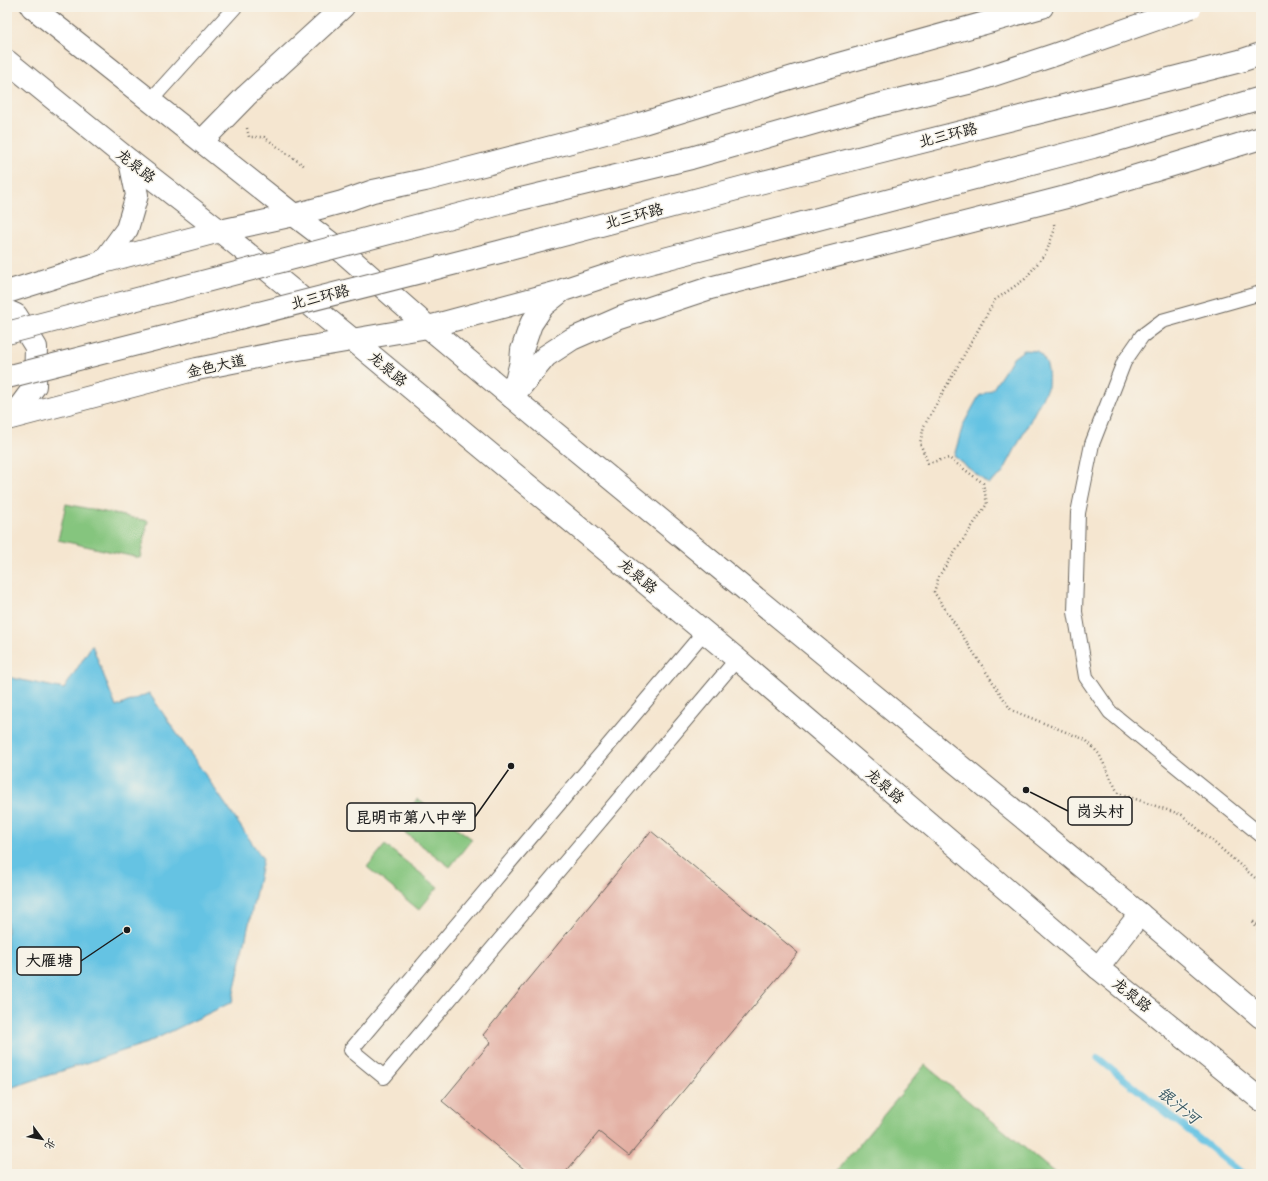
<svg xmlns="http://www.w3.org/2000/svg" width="1268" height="1181" viewBox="0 0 1268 1181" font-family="Dekko,'LXGW WenKai TC',sans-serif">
<rect width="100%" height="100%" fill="#f7f3e8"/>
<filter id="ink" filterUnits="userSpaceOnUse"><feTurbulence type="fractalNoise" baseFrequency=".025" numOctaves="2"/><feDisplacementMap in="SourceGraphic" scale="8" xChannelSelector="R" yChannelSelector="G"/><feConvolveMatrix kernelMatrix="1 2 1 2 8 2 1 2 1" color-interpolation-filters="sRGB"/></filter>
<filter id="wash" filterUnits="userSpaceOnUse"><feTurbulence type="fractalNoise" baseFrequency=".012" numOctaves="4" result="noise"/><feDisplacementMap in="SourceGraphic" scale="16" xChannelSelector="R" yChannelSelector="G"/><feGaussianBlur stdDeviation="0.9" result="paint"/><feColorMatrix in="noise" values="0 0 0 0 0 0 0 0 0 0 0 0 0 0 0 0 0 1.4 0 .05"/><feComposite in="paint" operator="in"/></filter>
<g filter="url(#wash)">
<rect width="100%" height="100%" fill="#f5e6d0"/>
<g fill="#85c57e" stroke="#50704d">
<path d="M66,504L148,521L140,558L58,540Z"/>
<path d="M417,799L472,839L450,867L396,826Z"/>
<path d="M385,845L438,887L419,910L367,867Z"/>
<path d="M925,1065L1056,1174H835Z"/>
</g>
<g fill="#65c3e3" stroke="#407080">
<path d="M1024,350L1037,351C1049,363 1049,370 1048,387L1002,474L988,484L954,456L963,425L979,396L992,390L1013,358Z"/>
<path d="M92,645L116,707L149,693L263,859L232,1002L147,1043L7,1089V677L64,689Z"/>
</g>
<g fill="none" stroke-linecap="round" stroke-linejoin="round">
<path stroke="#65c3e3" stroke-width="7" d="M1098,1058L1243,1174"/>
</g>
<g id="blocks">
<path fill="#e3afa3" d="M651,831L798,953L629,1156L599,1132L564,1174H530L442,1101L491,1042L483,1035Z"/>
</g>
</g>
<g filter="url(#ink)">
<use href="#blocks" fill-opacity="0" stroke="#68635b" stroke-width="1"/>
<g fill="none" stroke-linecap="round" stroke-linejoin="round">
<g stroke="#68635b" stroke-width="16">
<g id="service">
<path d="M151,100L235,7"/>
<path d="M1261,293L1162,321L1142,336L1124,362L1092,444L1078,513L1075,612L1086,677L1110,712L1261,835"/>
<path d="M704,632L351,1050L384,1077L737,659"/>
</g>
</g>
<g stroke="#68635b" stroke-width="24">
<g id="minor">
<path d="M202,141L246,96L343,7"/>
<path d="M512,397L546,356L572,339L620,318L710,288L1074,195L1261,138"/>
</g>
</g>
<g stroke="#68635b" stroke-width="24">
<g id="primary">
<path d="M32,7L294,215L344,253L428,327L543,423L1140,914L1261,1017"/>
<path d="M7,61L130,161L220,231L353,340L737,659L1098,968L1261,1100"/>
<path d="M103,262L127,229L137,195L130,161"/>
<path d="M7,292L103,262L220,231L294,215"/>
<path d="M7,311L16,315L36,347L35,386L12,417"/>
<path d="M7,419L197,369L287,351L428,327"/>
<path d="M1098,968L1140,914"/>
</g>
</g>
<g stroke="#68635b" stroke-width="24">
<g id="trunk">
<path d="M294,215L342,202L373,191L425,180L640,124L803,74L1042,7"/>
<path d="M428,327L558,292"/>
<path d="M512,397L521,362L522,350L531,324L543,306L563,290L630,268L1093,147L1261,98"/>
</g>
</g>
<g stroke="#68635b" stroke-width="2.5" stroke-dasharray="1 3" stroke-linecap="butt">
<path d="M247,128L249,137H264L306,167"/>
<path d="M1054,224L1055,229L1046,253L1025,279L995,300L924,426L920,443L928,463L949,458L983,483L987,504L939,576L934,592L1011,710L1086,740L1099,754L1118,793L1182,815L1261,883"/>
<path d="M1261,926L1252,921L1261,934"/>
</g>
<use href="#service" stroke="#fff" stroke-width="14"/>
<use href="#minor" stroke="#fff" stroke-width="22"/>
<use href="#primary" stroke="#fff" stroke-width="22"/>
<use href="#trunk" stroke="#fff" stroke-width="22"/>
<g stroke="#68635b" stroke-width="24" stroke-linecap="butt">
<g id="trunk-bridge">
<path d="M7,333L500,204L691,158L870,107L972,82L1054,55L1191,7"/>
<path d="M7,377L499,252L759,183L1052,109L1240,61L1261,54"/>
</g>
</g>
<use href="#trunk-bridge" stroke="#fff" stroke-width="22"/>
</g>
</g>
<g text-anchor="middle" stroke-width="3" stroke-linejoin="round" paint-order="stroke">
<g font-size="15" fill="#1c1c1c" stroke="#f7f3e8">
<text transform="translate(948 135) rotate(-14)" y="5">北三环路</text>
<text transform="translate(136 166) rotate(38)" y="5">龙泉路</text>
<text transform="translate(634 216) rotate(-15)" y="5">北三环路</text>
<text transform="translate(320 297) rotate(-14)" y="5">北三环路</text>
<text transform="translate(216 366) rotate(-12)" y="5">金色大道</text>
<text transform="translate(388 369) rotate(40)" y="5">龙泉路</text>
<text transform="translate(638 576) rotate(40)" y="5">龙泉路</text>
<text transform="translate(885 786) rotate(41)" y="5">龙泉路</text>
<text transform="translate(1132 995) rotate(39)" y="5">龙泉路</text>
</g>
<g font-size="16" font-style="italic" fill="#365662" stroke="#f7f3e8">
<text transform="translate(1179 1105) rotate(39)" y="6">银汁河</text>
</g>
</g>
<path fill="none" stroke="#1c1c1c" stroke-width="1.5" d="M1026 790L1068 811M511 766L475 817M127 930L81 961"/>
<g fill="#1c1c1c" stroke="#f7f3e8" stroke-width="1.5">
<circle cx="1026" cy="790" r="4"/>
<circle cx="511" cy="766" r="4"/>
<circle cx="127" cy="930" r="4"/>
</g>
<g fill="#f7f3e8" stroke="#1c1c1c" stroke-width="1.5">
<rect x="1068" y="797" width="64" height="28" rx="4"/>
<rect x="347" y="803" width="128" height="28" rx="4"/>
<rect x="17" y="947" width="64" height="28" rx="4"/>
</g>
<g font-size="16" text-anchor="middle" font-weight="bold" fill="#1c1c1c">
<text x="1100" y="817">岗头村</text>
<text x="411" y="823">昆明市第八中学</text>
<text x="49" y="966">大雁塘</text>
</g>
<rect width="1268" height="1181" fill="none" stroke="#f7f3e8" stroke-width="24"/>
<g transform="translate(42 1139) rotate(122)" stroke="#f7f3e8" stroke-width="3" paint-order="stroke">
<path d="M0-3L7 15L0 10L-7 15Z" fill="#1c1c1c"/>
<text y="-6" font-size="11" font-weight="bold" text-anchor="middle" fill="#1c1c1c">北</text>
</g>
</svg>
